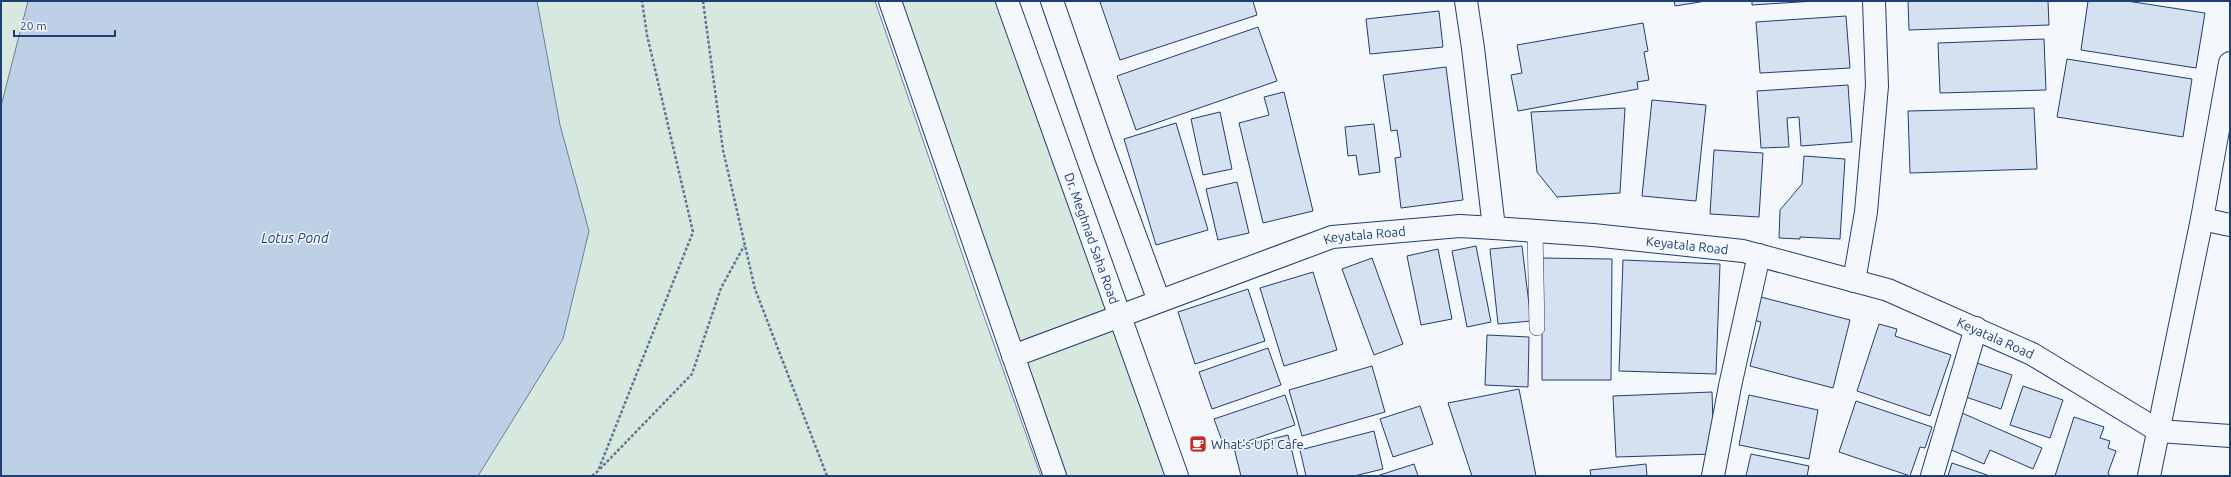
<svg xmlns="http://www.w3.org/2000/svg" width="2231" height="477" viewBox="0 0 2231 477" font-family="Ubuntu,sans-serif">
<rect width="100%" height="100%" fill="#f4f7fb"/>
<g fill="#d7e8df" stroke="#687fa3">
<path d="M1,1H875L976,294L1041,476H1Z"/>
<path d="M898,1H997L1168,476H1057Z"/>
</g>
<path fill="#bed0e5" stroke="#687fa3" d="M28,1H537L560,125L589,231L563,339L478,476H1V106Z"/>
<g fill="#d5e0f0" stroke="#1d3f73">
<path d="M1104,1H1253L1257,15L1120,60L1100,2Z"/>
<path d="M1674,1H1706L1675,6Z"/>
<path d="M1752,1H1815L1752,5Z"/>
<path d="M1908,1H2048L2049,25L1909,30Z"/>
<path d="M2088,1H2127L2205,13L2196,68L2081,50Z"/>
<path d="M1439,11L1443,47L1370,54L1366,19Z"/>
<path d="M1846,16L1850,68L1760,73L1756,22Z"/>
<path d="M1643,23L1648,51L1644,52L1649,80L1637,82L1638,89L1518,111L1511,75L1522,73L1517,45Z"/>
<path d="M1258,27L1277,81L1136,130L1117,76Z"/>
<path d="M2044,39L2046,90L1940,93L1938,43Z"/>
<path d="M2067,59L2192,79L2183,137L2057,117Z"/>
<path d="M1446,67L1463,200L1401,208L1395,158L1401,157L1397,130L1391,131L1383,75Z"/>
<path d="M1848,85L1852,142L1801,146L1799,117L1787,118L1789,147L1761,148L1757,91Z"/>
<path d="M1284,92L1313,211L1263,223L1239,123L1269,115L1264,97Z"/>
<path d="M1652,100L1706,105L1696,201L1642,196Z"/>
<path d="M1625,108L1620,193L1557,197L1537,172L1531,112Z"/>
<path d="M2034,108L2037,169L1910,173L1908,111Z"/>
<path d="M1220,112L1232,169L1203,175L1191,119Z"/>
<path d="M1176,123L1208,230L1156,245L1124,139Z"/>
<path d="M1374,124L1380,172L1359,175L1356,155L1348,156L1345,127Z"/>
<path d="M1714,150L1763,153L1759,217L1710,214Z"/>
<path d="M1804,156L1845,159L1840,239L1800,237V239L1779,238L1780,210L1802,184Z"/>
<path d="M1237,182L1249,233L1218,240L1206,189Z"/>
<path d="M1476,246L1491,322L1467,327L1452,251Z"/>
<path d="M1522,246L1531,321L1498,324L1490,249Z"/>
<path d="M1438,249L1452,319L1421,325L1407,256Z"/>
<path d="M1372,258L1403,344L1374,355L1342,269Z"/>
<path d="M1542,258L1612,259L1611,380H1542Z"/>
<path d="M1623,260L1720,264L1716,374L1619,371Z"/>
<path d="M1313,272L1337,350L1284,366L1260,288Z"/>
<path d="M1248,289L1265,341L1195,364L1178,312Z"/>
<path d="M1757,296L1850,320L1833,388L1750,366L1761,322L1750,319Z"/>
<path d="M1879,324L1897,329L1895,336L1951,355L1930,416L1857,391Z"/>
<path d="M1487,335L1529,337L1528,387L1485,385Z"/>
<path d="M1268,348L1281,385L1212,409L1199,372Z"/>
<path d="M1974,362L2012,375L2001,409L1963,396Z"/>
<path d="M1372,366L1385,412L1302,436L1289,390Z"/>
<path d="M2023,386L2063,400L2050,438L2010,425Z"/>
<path d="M1519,389L1536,476H1472L1448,403Z"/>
<path d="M1712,392L1714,454L1616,457L1613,396Z"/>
<path d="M1285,395L1295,425L1225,449L1214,419Z"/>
<path d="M1749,395L1818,410L1809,459L1739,445Z"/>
<path d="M1856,401L1932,427L1925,448L1920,447L1910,476L1839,452Z"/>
<path d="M1420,406L1433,444L1393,457L1380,419Z"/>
<path d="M1962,413L2042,448L2033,469L1990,450L1984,464L1947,448Z"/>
<path d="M2074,417L2104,427L2100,438L2110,441L2108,448L2116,451L2108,473L2110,476H2055Z"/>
<path d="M1374,431L1383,469L1354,476H1306L1300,450Z"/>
<path d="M1288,435L1298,476H1241L1234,448Z"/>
<path d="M1751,454L1809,466L1807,476H1746Z"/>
<path d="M1952,463L1990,476H1948Z"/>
<path d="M1414,464L1418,476H1377Z"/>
<path d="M1646,464L1647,476H1591L1590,470Z"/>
</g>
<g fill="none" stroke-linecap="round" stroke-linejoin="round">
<g stroke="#1d3f73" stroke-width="16">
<path id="lane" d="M1535,231L1537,328"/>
</g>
<g stroke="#1d3f73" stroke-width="24">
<g id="street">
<path d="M1052,1L1105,154L1159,301"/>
<path d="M1466,1L1473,48L1494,228"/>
<path d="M2202,219L2230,225"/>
<path d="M1854,281L1866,212L1877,86L1874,1"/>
<path id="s1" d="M1013,356L1332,237L1460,226L1494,228L1593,235L1743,251L1888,290L2032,354L2159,431L2230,436"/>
<path d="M1713,476L1730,386L1759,255"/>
<path d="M1932,476L1976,328"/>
<path d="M2149,476L2202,219L2230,63"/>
</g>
</g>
<g stroke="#1d3f73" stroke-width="24">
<g id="secondary">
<path d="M890,1L1055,476"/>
<path id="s2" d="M1007,1L1177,476"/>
</g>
</g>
<g stroke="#5e769c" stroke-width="2.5" stroke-dasharray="3 2" stroke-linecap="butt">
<path d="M703,1L723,150L755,289L827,476"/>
<path d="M600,469L692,374L721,288L744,246"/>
<path d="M592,476L598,471L693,232L647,35L642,1"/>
</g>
<use href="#lane" stroke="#f4f7fb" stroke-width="15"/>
<use href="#street" stroke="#f4f7fb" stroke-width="22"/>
<use href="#secondary" stroke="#f4f7fb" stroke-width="22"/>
</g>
<defs>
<g id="cafe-square" transform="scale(0.9)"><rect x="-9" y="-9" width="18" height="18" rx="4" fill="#c62828" stroke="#f4f7fb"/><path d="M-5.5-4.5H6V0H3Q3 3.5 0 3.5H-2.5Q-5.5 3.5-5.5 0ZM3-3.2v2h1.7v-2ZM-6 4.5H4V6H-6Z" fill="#fff"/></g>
</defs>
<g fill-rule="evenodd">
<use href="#cafe-square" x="1198" y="444"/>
</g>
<g text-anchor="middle" stroke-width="3" stroke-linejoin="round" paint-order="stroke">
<g font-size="13" fill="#1d3f73" stroke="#f4f7fb">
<text dy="5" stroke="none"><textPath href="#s1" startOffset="373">Keyatala Road</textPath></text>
<text dy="5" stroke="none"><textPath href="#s2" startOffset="252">Dr. Meghnad Saha Road</textPath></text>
<text dy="5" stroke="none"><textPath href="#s1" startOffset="697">Keyatala Road</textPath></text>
<text dy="5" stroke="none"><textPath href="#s1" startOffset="1021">Keyatala Road</textPath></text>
</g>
<g font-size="13" fill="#1d3f73" stroke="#f4f7fb" text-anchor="start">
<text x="1211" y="449">What's Up! Cafe</text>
</g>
<g font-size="14" font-style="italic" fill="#1d3f73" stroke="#f4f7fb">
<text x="295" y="243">Lotus Pond</text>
</g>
</g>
<rect width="2231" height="477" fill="none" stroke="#1d3f73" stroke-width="4"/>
<path d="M14 30v6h101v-6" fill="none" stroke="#1d3f73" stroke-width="2"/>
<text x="20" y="30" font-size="12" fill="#1d3f73" stroke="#f4f7fb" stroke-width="3" paint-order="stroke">20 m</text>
</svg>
